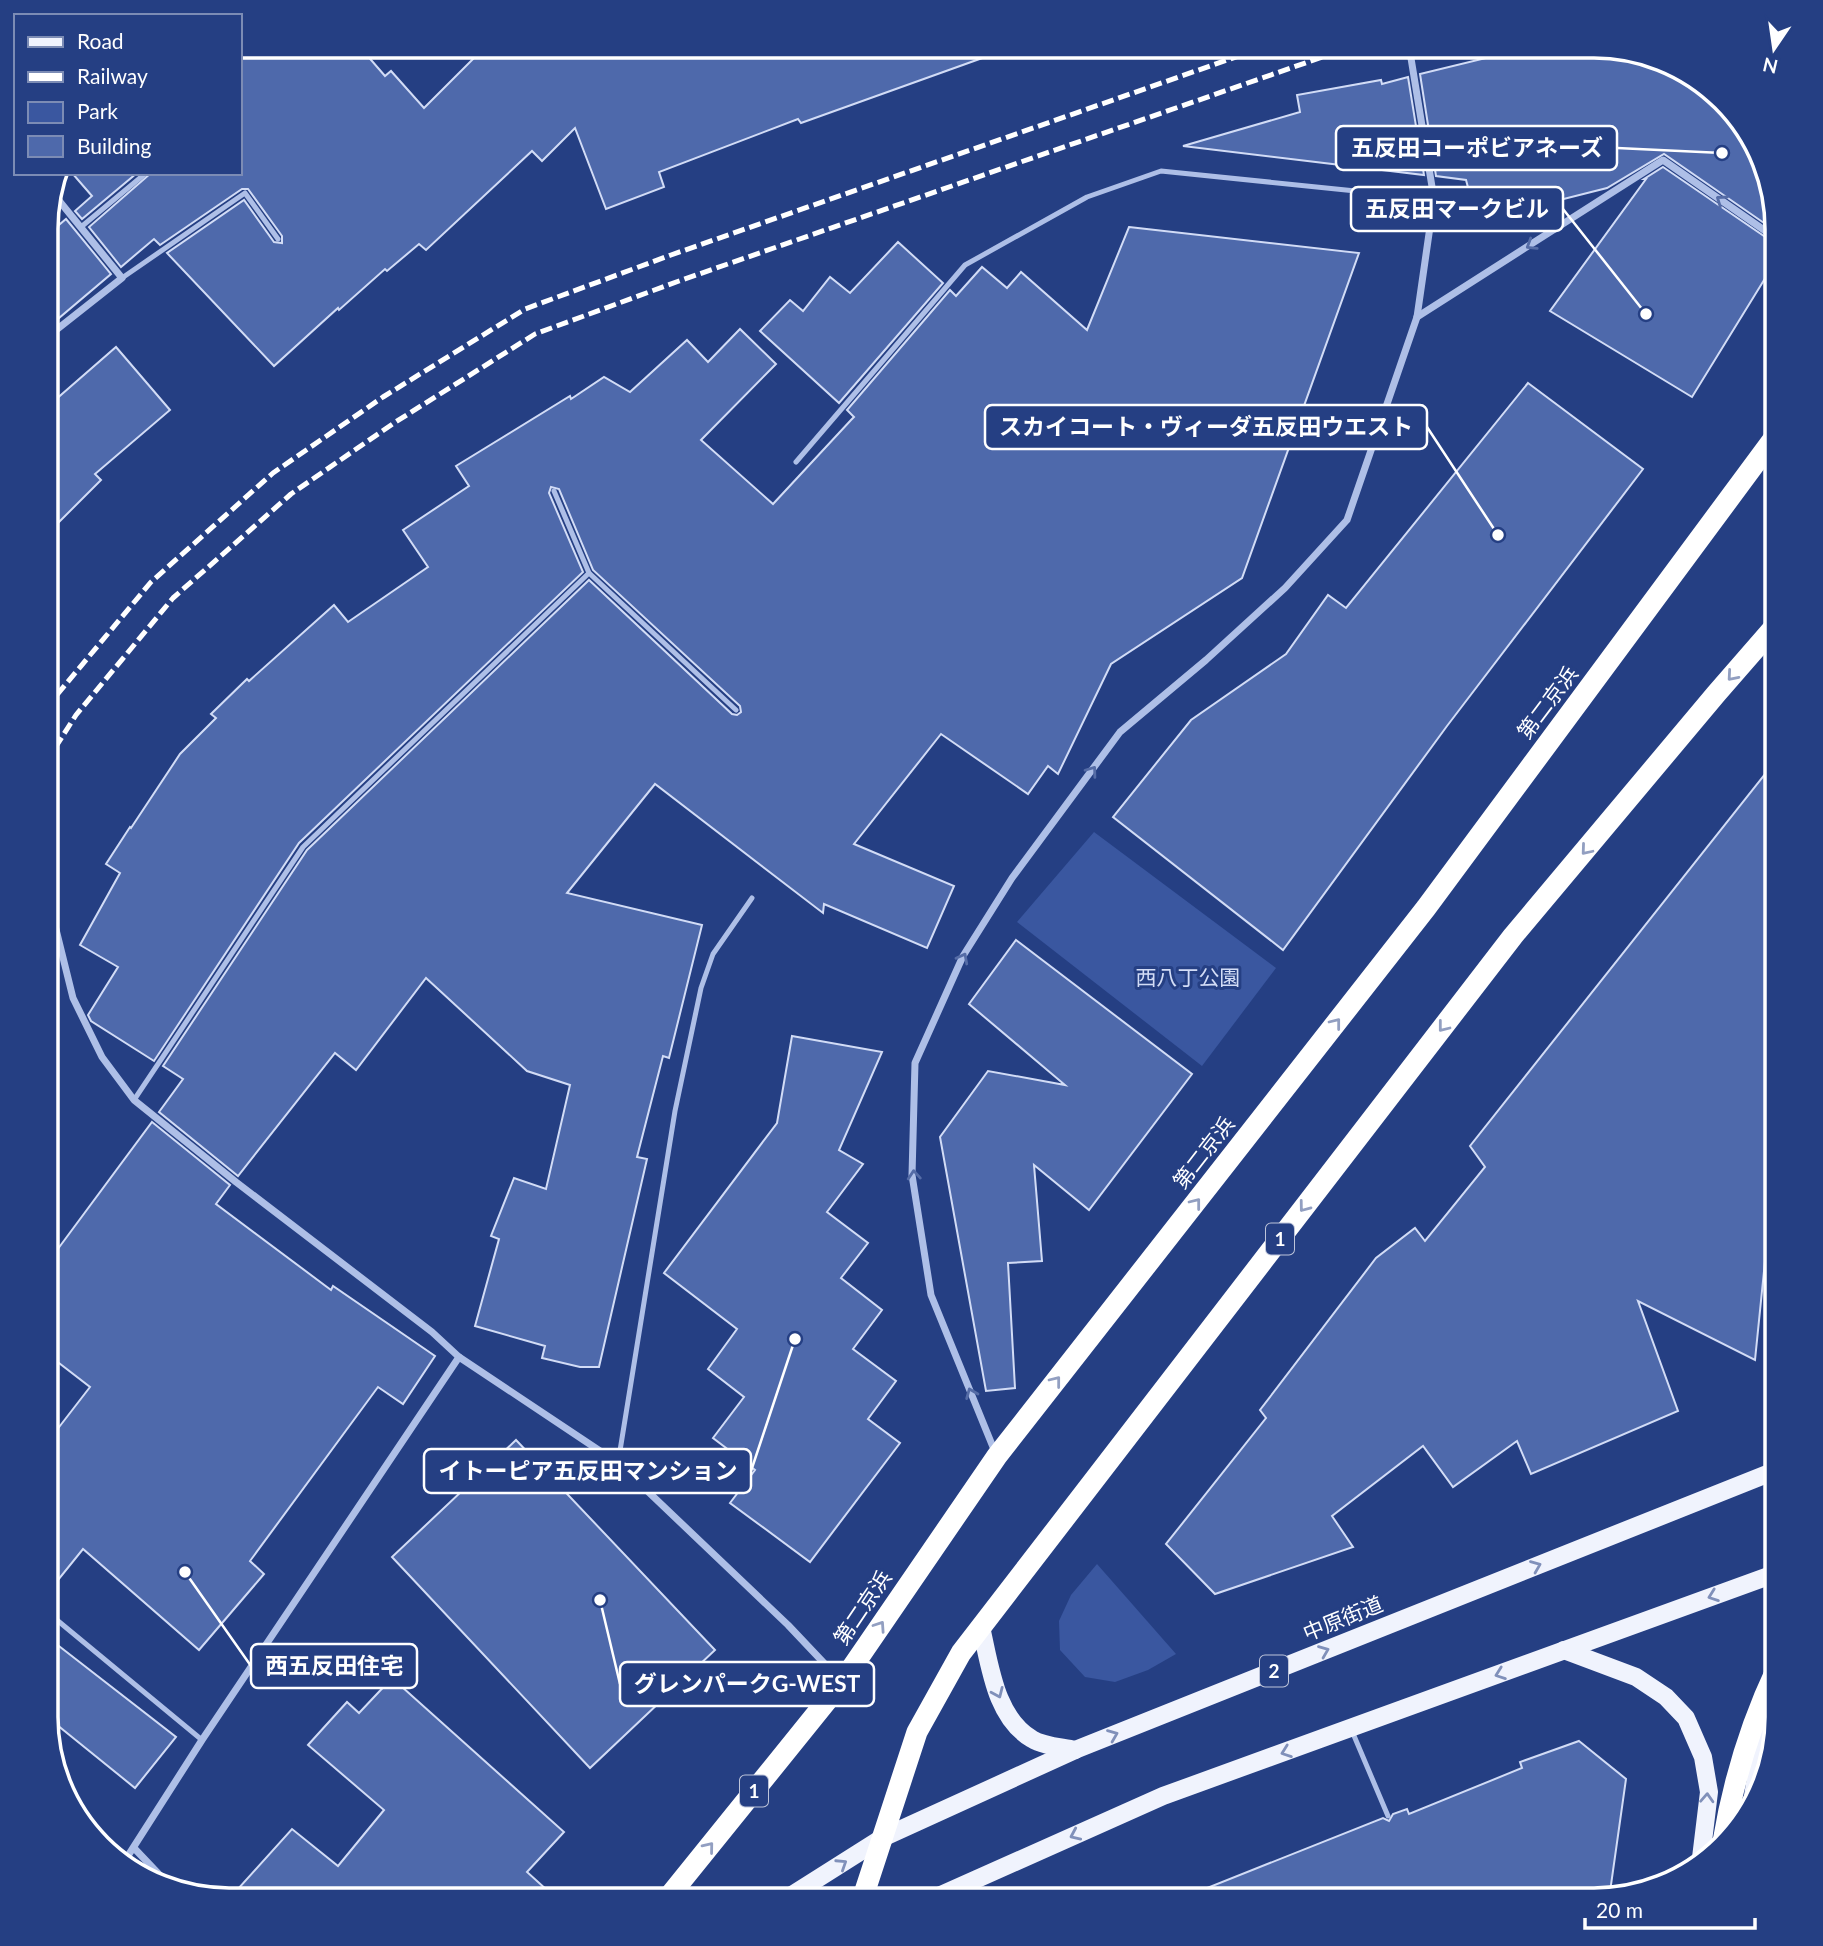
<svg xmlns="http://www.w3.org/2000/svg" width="1823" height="1946" viewBox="0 0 1823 1946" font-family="Lato,'Noto Sans JP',sans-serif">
<rect width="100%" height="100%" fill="#253f83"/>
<g fill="#3a57a0">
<path d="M1094,832L1276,968L1202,1066L1017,922Z"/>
<path d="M1097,1564L1176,1654L1148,1670L1115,1682L1085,1677L1060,1650L1059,1621L1071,1595Z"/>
</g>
<g fill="#4e69ab" stroke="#d2dcf6" stroke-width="2">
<path d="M240,46H359L385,76L391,71L424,108L486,46H998L999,52L801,123L798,119L659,172L664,187L606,209L575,128L542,161L532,151L426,250L419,244L387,271L385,269L339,310L338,308L274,366L167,253L244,200L274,242L282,243V236L248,189H242L160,245L154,239L121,267L89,227L151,173H240Z"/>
<path d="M1535,46H1606L1676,65L1739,117L1768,169L1777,232L1664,154L1607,188L1477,221L1466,180L1436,176L1420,74Z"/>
<path d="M1408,77L1424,175L1183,146L1300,112L1297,95L1381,80L1382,84Z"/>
<path d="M1663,167L1777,245V259L1692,397L1550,311L1646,179H1644Z"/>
<path d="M72,173H137L82,219L75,211L92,196Z"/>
<path d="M66,219L111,274L46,329V236Z"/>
<path d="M1129,227L1359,253L1242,578L1111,664L1058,774L1048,766L1028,794L941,734L854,844L954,886L927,948L824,904L823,913L655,784L567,893L702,925L669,1058L663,1056L637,1157L647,1159L599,1367H580L542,1358L545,1346L475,1326L499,1239L491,1236L514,1178L546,1189L570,1085L527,1071L426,978L356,1070L335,1053L238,1176L159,1112L183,1079L163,1066L307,850L589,580L732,714L737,715L741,712L740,706L593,570L559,489L551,487L549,493L583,572L299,843L154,1061L91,1021L88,1015L118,967L80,945L120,873L106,864L130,827L131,828L180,754L216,718L211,714L247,679L249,681L334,605L348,622L428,567L403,530L469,486L456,466L570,396L571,399L604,377L630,392L687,340L708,362L740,329L776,364L701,440L773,504L851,420L854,417L847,410L950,290L956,296L982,267L1007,288L1021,272L1087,330Z"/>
<path d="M898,242L943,283L839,403L760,331L790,300L803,311L830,277L850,293Z"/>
<path d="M116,347L170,410L95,474L101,480L46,535V408Z"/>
<path d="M1528,383L1643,469L1447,726L1283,950L1113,817L1191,720L1286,654L1328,595L1346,608Z"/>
<path d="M1777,759V1143L1755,1360L1638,1301L1678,1411L1531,1474L1517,1441L1453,1487L1423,1446L1332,1516L1353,1547L1215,1594L1166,1544L1266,1418L1260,1410L1376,1258L1415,1228L1425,1241L1485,1167L1470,1146Z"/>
<path d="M1016,940L1192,1074L1089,1210L1034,1165L1042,1261L1008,1263L1015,1388L986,1391L940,1137L988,1071L1065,1085L969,1004Z"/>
<path d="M792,1036L882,1052L839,1150L863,1164L827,1212L868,1243L841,1278L882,1310L853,1349L896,1381L868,1419L900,1443L810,1562L730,1503L755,1470L713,1438L744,1397L708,1369L737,1329L664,1273L777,1123Z"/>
<path d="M152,1122L230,1185L216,1204L331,1290L333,1286L435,1356L403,1404L378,1387L250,1561L264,1574L199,1650L83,1549L46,1595V1444L90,1387L46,1353V1265Z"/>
<path d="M516,1440L715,1650L590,1768L392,1557Z"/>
<path d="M46,1636L176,1737L135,1788L46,1716Z"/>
<path d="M392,1678L564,1832L527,1872L558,1900H228L292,1829L338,1866L384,1810L308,1745L347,1702L359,1713Z"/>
<path d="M1579,1741L1626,1779L1610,1892L1588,1900H1183L1182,1898L1383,1818L1389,1821L1393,1814L1407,1809L1409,1814L1522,1768L1520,1762Z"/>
</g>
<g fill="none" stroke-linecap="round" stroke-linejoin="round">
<g stroke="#aebfe7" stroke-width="5">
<path d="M401,46L406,52L413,46"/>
<path d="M81,227L146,173"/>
<path d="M122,278L245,193L278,239"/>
<path d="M796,462L965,265L1087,197L1161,171L1434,199"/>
<path d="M554,491L589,573"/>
<path d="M134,1100L303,847L589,573L736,710"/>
<path d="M618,1463L675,1111L701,988L713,954L752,898"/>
<path d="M46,1611L202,1740"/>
<path d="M1352,1731L1388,1816"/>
</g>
<g stroke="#aebfe7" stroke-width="7">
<path d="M1417,317L1663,160L1777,239"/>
<path d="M46,338L122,278L52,192"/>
<path d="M46,889L73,998L102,1057L134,1100L236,1182L432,1332L459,1357L618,1463L788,1625L840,1680"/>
<path d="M995,1452L931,1295L912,1175L915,1063L963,956L1012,878L1120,732L1206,660L1285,588L1347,520L1417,317L1434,199L1409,46"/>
<path d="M134,1848L171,1887"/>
<path d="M124,1862L202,1740L459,1357"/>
</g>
<g stroke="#f0f3fd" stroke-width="18">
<path d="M981,1627C990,1665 995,1717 1032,1739C1043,1746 1062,1747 1075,1750"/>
<path d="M1564,1650L1636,1677L1666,1697L1686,1718L1703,1757L1709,1792L1700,1866"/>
<path d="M1751,1808L1777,1652"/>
<path d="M784,1900L882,1838L1075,1750L1777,1470"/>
<path d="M933,1900L941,1895L1163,1796L1777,1573"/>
</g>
<g stroke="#fff" stroke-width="21">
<path d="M666,1900L842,1682L997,1456L1426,908L1777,434"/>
<path d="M862,1900L917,1732L961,1653L1513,936L1716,694L1777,624"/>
</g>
<g stroke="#fff" stroke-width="5" stroke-dasharray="12 5" stroke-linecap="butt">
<path d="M46,708L151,582L273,473L383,397L525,309L671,255L1267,46"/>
<path d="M46,762L76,715L173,598L291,494L394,423L535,334L679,281L1354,46"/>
</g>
<path stroke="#fff" stroke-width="21" d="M1723,1842C1733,1781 1751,1723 1777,1668"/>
</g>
<defs><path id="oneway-chevron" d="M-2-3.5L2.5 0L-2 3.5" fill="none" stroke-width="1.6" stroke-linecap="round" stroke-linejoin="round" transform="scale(1.75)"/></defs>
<g stroke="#556ca6">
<use href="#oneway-chevron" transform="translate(1721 200) rotate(-145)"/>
<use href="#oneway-chevron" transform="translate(1531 245) rotate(148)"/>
<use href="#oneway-chevron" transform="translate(1092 771) rotate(-54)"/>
<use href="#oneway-chevron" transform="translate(963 958) rotate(-62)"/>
<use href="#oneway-chevron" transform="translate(914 1175) rotate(-94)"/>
<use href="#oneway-chevron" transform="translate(971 1393) rotate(-112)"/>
</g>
<g stroke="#929fc1">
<use href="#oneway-chevron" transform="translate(1732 676) rotate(131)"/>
<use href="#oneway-chevron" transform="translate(1586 850) rotate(130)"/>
<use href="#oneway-chevron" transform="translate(1336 1023) rotate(-52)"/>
<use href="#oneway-chevron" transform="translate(1443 1027) rotate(128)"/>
<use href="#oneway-chevron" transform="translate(1196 1203) rotate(-52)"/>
<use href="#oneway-chevron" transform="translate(1304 1207) rotate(127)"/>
<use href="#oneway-chevron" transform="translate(1056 1381) rotate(-52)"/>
<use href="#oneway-chevron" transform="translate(880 1626) rotate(-56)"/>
<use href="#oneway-chevron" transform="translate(709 1847) rotate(-51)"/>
</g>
<g stroke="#8090ba">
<use href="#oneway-chevron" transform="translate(1536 1566) rotate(-22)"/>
<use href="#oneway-chevron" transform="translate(1713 1596) rotate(160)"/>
<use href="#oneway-chevron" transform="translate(1324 1651) rotate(-22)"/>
<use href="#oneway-chevron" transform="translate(1500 1674) rotate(160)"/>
<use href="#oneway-chevron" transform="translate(998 1693) rotate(66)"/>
<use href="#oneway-chevron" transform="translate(1113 1735) rotate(-22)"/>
<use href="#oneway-chevron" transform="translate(1286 1752) rotate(160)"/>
<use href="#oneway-chevron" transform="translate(1707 1798) rotate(-87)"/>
<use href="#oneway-chevron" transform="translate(1075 1835) rotate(156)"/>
<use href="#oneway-chevron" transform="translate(842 1864) rotate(-33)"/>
</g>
<g text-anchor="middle" stroke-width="6" stroke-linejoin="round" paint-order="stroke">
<g fill="#253f83" stroke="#bec5da" stroke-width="2">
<rect x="1266" y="1223.5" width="28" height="31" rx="5"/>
<rect x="1260" y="1655.5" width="28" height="31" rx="5"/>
<rect x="740" y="1775.5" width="28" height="31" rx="5"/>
</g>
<g font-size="19" font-weight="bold" fill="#fff">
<text x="1280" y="1246">1</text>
<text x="1274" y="1678">2</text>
<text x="754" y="1798">1</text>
</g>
<g font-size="21" fill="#fff" stroke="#253f83">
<text transform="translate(1548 703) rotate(-53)" y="7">第二京浜</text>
<text transform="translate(1204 1153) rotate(-52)" y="7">第二京浜</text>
<text transform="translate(863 1608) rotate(-56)" y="7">第二京浜</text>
<text transform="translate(1343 1619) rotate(-22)" y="7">中原街道</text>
</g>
<g font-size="21" fill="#d2dcf6" stroke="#253f83">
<text x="1188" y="985">西八丁公園</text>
</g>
</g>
<path d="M0 0H1823V1946H0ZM229 58H1594A171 171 0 0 1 1765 229V1717A171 171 0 0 1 1594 1888H229A171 171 0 0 1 58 1717V229A171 171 0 0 1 229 58Z" fill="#253f83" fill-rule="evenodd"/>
<path fill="none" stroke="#fff" stroke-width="3.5" d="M229 58H1594A171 171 0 0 1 1765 229V1717A171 171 0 0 1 1594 1888H229A171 171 0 0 1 58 1717V229A171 171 0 0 1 229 58Z"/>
<path fill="none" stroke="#fff" stroke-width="2.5" d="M1722 153L1617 148M1646 314L1563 209M1498 535L1427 427M795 1339L751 1471M185 1572L251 1666M600 1600L620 1684"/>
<g fill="#fff" stroke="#253f83" stroke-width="2.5">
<circle cx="1722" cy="153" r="7"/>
<circle cx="1646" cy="314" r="7"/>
<circle cx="1498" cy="535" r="7"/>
<circle cx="795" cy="1339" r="7"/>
<circle cx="185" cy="1572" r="7"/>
<circle cx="600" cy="1600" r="7"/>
</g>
<g fill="#253f83" stroke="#fff" stroke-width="2.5">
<rect x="1336" y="126" width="281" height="44" rx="7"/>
<rect x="1351" y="187" width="212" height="44" rx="7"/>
<rect x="985" y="405" width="442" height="44" rx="7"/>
<rect x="424" y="1449" width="327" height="44" rx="7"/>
<rect x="251" y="1644" width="166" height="44" rx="7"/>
<rect x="620" y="1662" width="254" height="44" rx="7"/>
</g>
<g font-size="23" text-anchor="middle" font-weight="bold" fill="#fff">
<text x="1477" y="156">五反田コーポビアネーズ</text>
<text x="1457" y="217">五反田マークビル</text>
<text x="1206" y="435">スカイコート・ヴィーダ五反田ウエスト</text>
<text x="588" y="1479">イトーピア五反田マンション</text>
<text x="334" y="1674">西五反田住宅</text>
<text x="747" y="1692">グレンパークG-WEST</text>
</g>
<rect x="14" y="14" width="228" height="161" fill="#253f83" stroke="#7c8cb5" stroke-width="2"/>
<rect x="28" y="37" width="35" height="10" fill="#f0f3fd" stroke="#7c8cb5" stroke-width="2"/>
<text x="77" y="49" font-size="21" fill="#ffffff">Road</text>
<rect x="28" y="72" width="35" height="10" fill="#ffffff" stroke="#7c8cb5" stroke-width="2"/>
<text x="77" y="84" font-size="21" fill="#ffffff">Railway</text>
<rect x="28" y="102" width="35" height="21" fill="#3a57a0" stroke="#7c8cb5" stroke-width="2"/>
<text x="77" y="119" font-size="21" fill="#ffffff">Park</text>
<rect x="28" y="136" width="35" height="21" fill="#4e69ab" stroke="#7c8cb5" stroke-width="2"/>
<text x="77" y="154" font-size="21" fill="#ffffff">Building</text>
<g transform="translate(1774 49) rotate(193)" stroke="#253f83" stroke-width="5" paint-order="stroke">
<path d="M0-5L12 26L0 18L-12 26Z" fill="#ffffff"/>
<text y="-10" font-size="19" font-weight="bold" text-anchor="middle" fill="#ffffff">N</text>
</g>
<path d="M1585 1918v10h170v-10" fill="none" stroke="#ffffff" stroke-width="3.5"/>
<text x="1596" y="1918" font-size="21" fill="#ffffff" stroke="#253f83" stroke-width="5" paint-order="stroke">20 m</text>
</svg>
